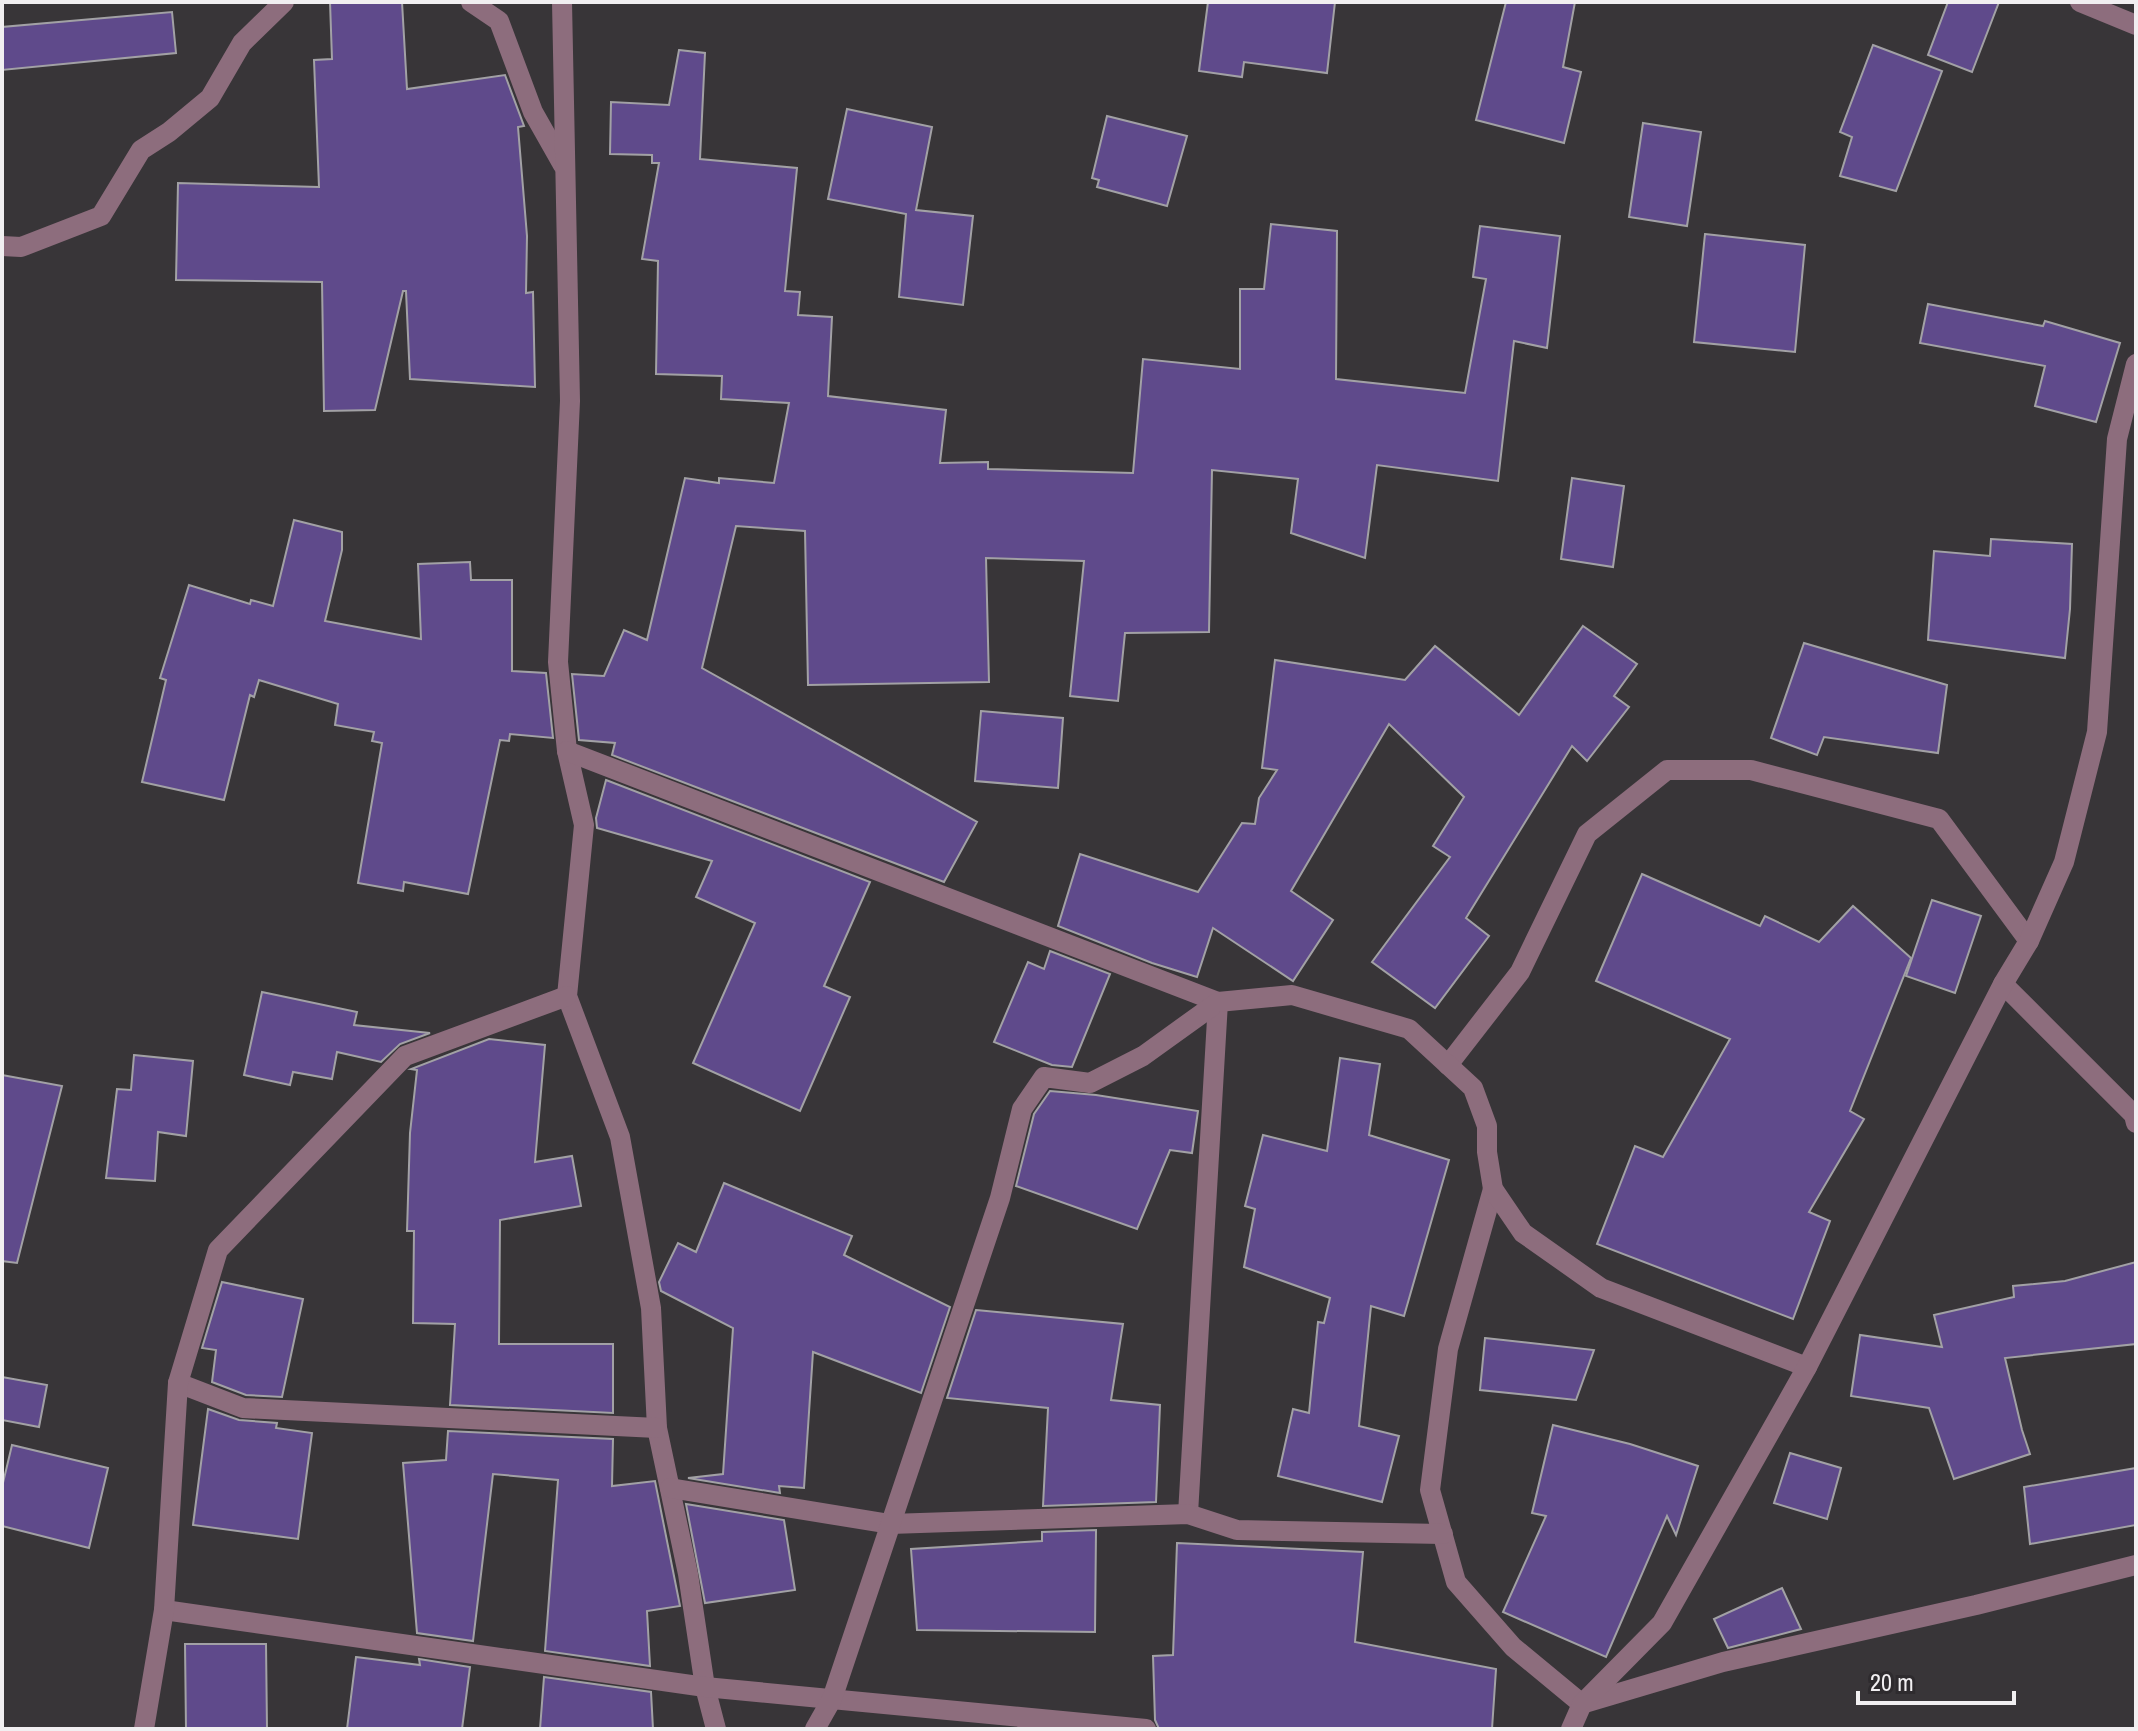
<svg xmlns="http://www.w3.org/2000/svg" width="2138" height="1731" viewBox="0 0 2138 1731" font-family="'Archivo Narrow',sans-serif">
<rect width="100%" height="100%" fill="#383538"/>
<g fill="#5f4a8b" stroke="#a2a1a5" stroke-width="2">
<path d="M330,2H402L407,89L505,75L524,126L518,127L527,236L526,293L533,292L535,387L410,379L406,291H403L375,410L324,411L322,282L176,280L178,183L319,187L314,60L332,59Z"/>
<path d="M1208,2H1335L1327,73L1244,62L1242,77L1199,71Z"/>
<path d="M1506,2H1575L1563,67L1581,72L1564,143L1476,120Z"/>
<path d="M1948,2H1999L1972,72L1928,55Z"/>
<path d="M172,12L176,53L2,70V27Z"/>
<path d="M1873,45L1942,71L1896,191L1840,176L1852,137L1840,132Z"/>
<path d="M679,50L705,53L700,159L797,168L785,291L800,292L798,315L832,317L828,396L946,410L940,463L988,462V469L1133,473L1143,359L1240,369V289H1264L1271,224L1337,231L1336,379L1465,393L1486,279L1473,277L1480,226L1560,236L1547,348L1514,341L1498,481L1377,465L1365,558L1291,533L1298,479L1212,470L1209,632L1125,633L1118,701L1070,696L1084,561L986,558L989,682L808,685L805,531L736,526L702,668L977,822L944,882L612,755L615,743L579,740L572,674L604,676L624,630L647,640L685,478L719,483V478L774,483L789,403L721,399L722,376L656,374L658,261L642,259L659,163H652V155L610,154L611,102L669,105Z"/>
<path d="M847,109L932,127L916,210L973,216L963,305L899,297L906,214L828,199Z"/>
<path d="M1107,116L1187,136L1167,206L1097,187L1099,180L1092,178Z"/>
<path d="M1643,123L1701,132L1687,226L1629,217Z"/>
<path d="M1705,234L1805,245L1795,352L1694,342Z"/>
<path d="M1928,304L2043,326L2045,321L2120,343L2096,422L2035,406L2045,366L1920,343Z"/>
<path d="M1572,478L1624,486L1613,567L1561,559Z"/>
<path d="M294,520L342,532V550L325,621L421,639L418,564L470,562L471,580H512V671L546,673L553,738L510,734L509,741L500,740L468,894L404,882L403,891L358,883L382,743L372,741L374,732L335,725L338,704L259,680L254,697L250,695L224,800L142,782L166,680L160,678L189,585L250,604L251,600L273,606Z"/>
<path d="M1991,539L2072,544L2070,609L2065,658L1928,640L1934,551L1990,556Z"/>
<path d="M1583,626L1637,664L1614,696L1629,707L1587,761L1572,746L1466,918L1489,936L1435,1008L1372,962L1450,857L1433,846L1464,797L1389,724L1291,891L1333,920L1293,981L1213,928L1197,977L1152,963L1058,926L1080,854L1198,892L1242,823L1255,824L1259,798L1277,770L1262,768L1275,660L1405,680L1435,646L1519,715Z"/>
<path d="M1804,643L1947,685L1938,753L1824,737L1817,755L1771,738Z"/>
<path d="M981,711L1063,718L1058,788L975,781Z"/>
<path d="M606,780L870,882L824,986L850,997L800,1111L693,1063L755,923L696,897L712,861L597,828L596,818Z"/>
<path d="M1642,874L1760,926L1765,916L1819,942L1853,906L1911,958L1850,1111L1864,1119L1809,1212L1830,1221L1793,1319L1597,1244L1635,1146L1663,1157L1730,1039L1596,981Z"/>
<path d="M1932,900L1981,916L1955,993L1906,976Z"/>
<path d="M1050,951L1110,974L1072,1067L1052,1065L994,1042L1028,962L1044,969Z"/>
<path d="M262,992L357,1012L354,1025L430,1033L400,1044L381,1062L337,1052L332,1079L293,1072L290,1085L244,1075Z"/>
<path d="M489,1039L545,1045L535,1162L572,1156L581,1206L500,1220L499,1344H613V1413L450,1405L455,1324L413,1323L414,1231H407L410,1133L417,1070L411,1069Z"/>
<path d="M134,1055L193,1061L186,1136L158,1132L155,1181L106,1178L117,1089L131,1090Z"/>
<path d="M1340,1058L1380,1064L1369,1135L1449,1160L1404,1316L1371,1306L1359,1426L1399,1436L1382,1502L1278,1476L1293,1409L1309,1413L1318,1322L1324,1323L1330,1298L1244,1267L1255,1209L1245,1206L1263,1135L1327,1151Z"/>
<path d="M2,1075L62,1086L17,1263L2,1261Z"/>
<path d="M1050,1091L1096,1095L1198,1111L1192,1153L1170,1150L1137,1229L1016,1186L1034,1114Z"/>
<path d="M724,1183L852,1236L844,1255L950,1307L921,1393L813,1352L804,1488L779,1486L780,1493L688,1478L723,1474L733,1328L661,1291L659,1282L678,1243L696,1252Z"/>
<path d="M2136,1262V1344L2005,1358L2022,1430L2030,1454L1954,1479L1929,1408L1851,1396L1860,1335L1942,1347L1934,1315L2014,1297L2013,1286L2065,1281Z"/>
<path d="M222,1282L303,1299L282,1397L246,1395L212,1382L216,1350L202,1348Z"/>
<path d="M976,1310L1123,1324L1111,1400L1160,1405L1156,1502L1043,1506L1048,1408L947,1398Z"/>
<path d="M1485,1338L1594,1350L1576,1400L1480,1390Z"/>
<path d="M2,1377L47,1385L39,1427L2,1420Z"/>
<path d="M208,1409L239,1420L277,1423L276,1428L312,1433L298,1539L193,1525Z"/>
<path d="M1553,1425L1630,1444L1698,1466L1676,1535L1667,1516L1606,1657L1503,1612L1546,1516L1532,1513Z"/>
<path d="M448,1431L613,1439L612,1486L655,1481L680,1606L647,1611L650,1666L545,1651L558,1480L493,1474L473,1641L417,1633L403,1463L446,1460Z"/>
<path d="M12,1445L108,1468L89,1548L2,1526V1487Z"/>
<path d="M1790,1453L1841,1468L1827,1519L1774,1503Z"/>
<path d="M2136,1468V1525L2030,1544L2024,1487Z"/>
<path d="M686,1504L784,1520L795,1590L705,1603Z"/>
<path d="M1096,1530L1095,1632L917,1630L911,1549L1042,1541V1532Z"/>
<path d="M1177,1543L1363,1552L1355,1642L1496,1669L1492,1729H1159L1155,1720L1153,1656L1173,1655Z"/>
<path d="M1782,1588L1801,1629L1728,1648L1714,1619Z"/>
<path d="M185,1644H266L267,1729H186Z"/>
<path d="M356,1657L420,1665L419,1659L470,1667L462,1729H347Z"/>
<path d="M544,1677L651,1692L653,1729H540Z"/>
</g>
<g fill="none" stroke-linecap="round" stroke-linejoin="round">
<g stroke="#8d6d7d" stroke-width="20">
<path d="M471,2L499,21L533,112L563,165"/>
<path d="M562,2L570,401L558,662L567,751L584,825L567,996L620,1137L651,1308L657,1428L688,1574L705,1687L716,1729"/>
<path d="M2080,2L2136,25"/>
<path d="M2,246L21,247L101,216L141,150L169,132L210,98L242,43L284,2"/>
<path d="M567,751L1218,1002L1188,1514"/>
<path d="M2003,984L2134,1115L2136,1123"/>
<path d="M1448,1065L1520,972L1587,834L1667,770H1751L1939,819L2029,941"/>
<path d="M1493,1189L1448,1349L1430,1490L1456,1582L1513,1647L1582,1704"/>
<path d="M178,1383L243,1408L657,1428"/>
<path d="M670,1488L890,1524L1188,1514L1237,1530L1443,1534"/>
<path d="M164,1610L705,1687L1146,1729"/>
<path d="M1585,1703L1723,1662L1976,1605L2136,1565"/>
<path d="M144,1729L164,1610L178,1383L218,1250L405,1056L567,996"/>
<path d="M815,1729L832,1699L1000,1198L1022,1109L1044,1077L1090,1083L1143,1056L1218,1002L1292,995L1409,1029L1473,1088L1487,1126V1152L1493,1189L1523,1233L1601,1288L1807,1367"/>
<path d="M1571,1729L1582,1704L1662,1623L1807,1367L2003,984L2029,941L2064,862L2097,732L2117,439L2136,364"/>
</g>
</g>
<rect width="2138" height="1731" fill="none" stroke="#f1eff1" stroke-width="8"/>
<path d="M1858 1691v12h156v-12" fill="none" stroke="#f1eff1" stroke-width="4"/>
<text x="1870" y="1691" font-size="24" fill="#f1eff1" stroke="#2e2b2e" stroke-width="6" paint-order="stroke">20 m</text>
</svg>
